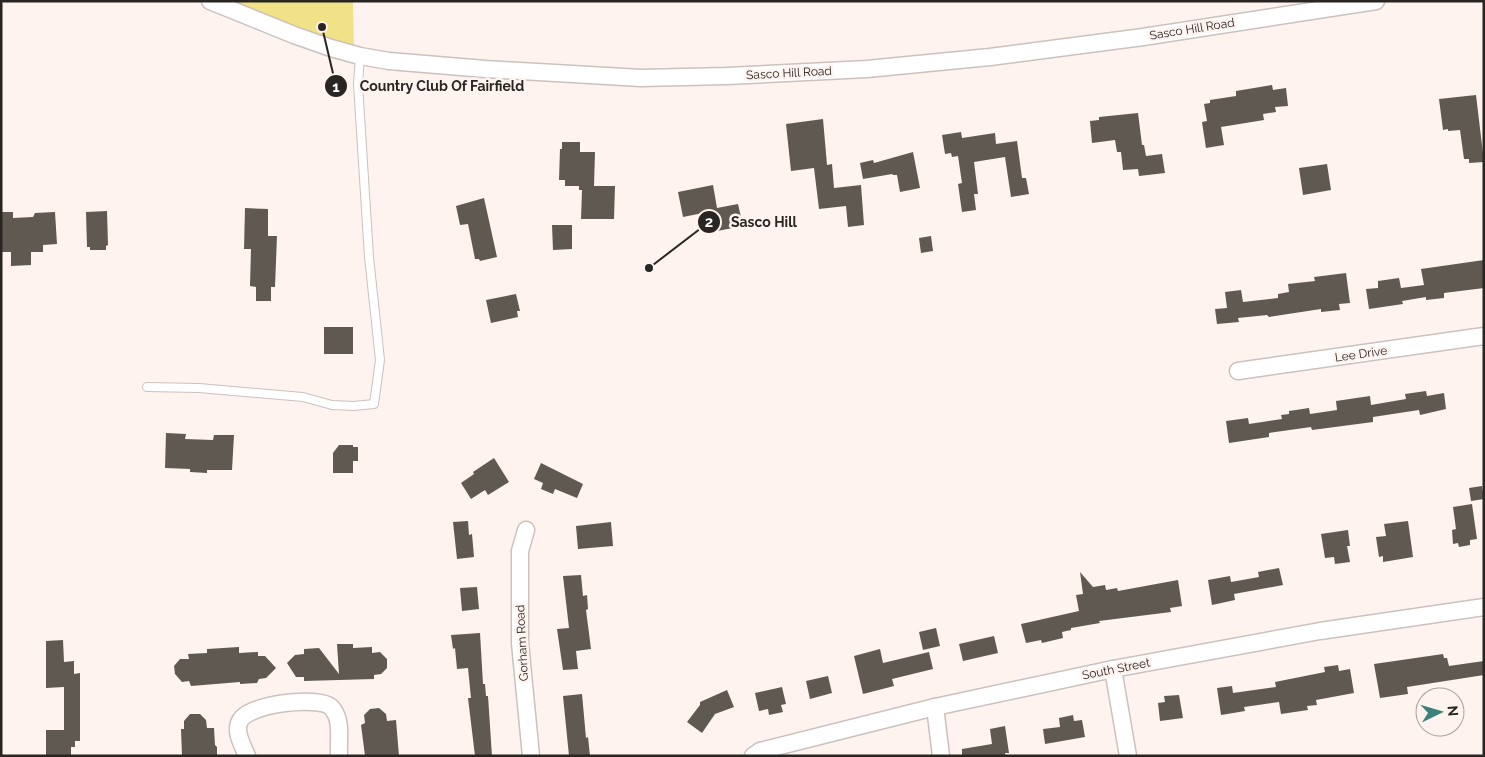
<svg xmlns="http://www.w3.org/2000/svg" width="1485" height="757" viewBox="0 0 1485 757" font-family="Raleway,sans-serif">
<rect width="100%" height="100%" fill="#fef3ef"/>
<path fill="#f1e288" d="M230,1H353L354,50Z"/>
<g fill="#5f5952">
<path d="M1272,85L1273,90L1286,88L1288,106L1275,107L1276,112L1263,114L1264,120L1221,127L1224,145L1206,148L1202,122L1207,121L1204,104L1210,103V100L1236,96V91Z"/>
<path d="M1476,95L1484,162L1469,163V159H1464L1460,130L1448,131V129L1443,130L1439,99Z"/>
<path d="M1138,113L1142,145H1144L1146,156L1162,154L1165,173L1139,176L1138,169L1123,170L1121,152H1117L1115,140L1092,143L1090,121L1099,120V117Z"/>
<path d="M823,119L827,165L832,164L834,188L861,185L864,225L848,227L846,206L819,209L814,168L791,171L786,124Z"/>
<path d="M961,132L962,138L995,133L996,144L1017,141L1022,178H1026L1029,194L1011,197L1005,157L974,162L978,194H974L976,210L962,212L958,184L962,183L958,156L952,157L951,153L945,154L942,135Z"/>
<path d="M562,142H580V152H595L594,186H615L614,219H581L582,190H579V186H565V180H559L560,149H562Z"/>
<path d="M913,152L920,188L900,192L897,175H893L892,174L863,179L860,163L873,160L874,163Z"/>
<path d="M1327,164L1331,190L1303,195L1299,168Z"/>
<path d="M713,185L717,208L738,204L743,226L712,232L708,212L683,217L678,192Z"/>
<path d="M484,198L497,257L480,261L479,259H475L468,224L460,225L456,206Z"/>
<path d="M245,208L268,209V236H277L275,287H271V301H256V287L250,286L251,249H244Z"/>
<path d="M107,211L108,245L106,246V250H90V247H87L86,212Z"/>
<path d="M1,212H13V218L33,217L35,213L55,212L57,244L43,245V252H31V265L11,266V252H1Z"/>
<path d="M552,225H572V249L553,250Z"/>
<path d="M931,236L933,251L921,253L919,238Z"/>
<path d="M1484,260V288L1444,293V298L1426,300V297L1402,301L1403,304L1369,309L1366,289L1378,288V281L1399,278L1401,288L1424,285L1421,269Z"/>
<path d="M1346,273L1350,303L1339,304L1340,310L1321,312V309L1269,317L1267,315L1238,318L1239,322L1217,324L1215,309L1227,308L1225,292L1241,290L1243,302L1278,298V294L1289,292L1288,284L1315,281L1314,277Z"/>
<path d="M516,294L520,311H517L518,317L491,323L486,300Z"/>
<rect x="324" y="327" width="29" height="27"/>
<path d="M1426,391L1427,396L1444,393L1446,409L1420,415L1419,410L1373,417V422L1312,430L1311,427L1269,433V437L1229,443L1226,421L1248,418L1249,424L1282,419L1281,415L1289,414V411L1309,408L1310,414L1337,410L1336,401L1370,396L1371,405L1406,399L1405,394Z"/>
<path d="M166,433L186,434L185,439L213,440L214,435H234L232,470H207V473L190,472V469L165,468Z"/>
<path d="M339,445H353V447H358V461H353V473H333V453Z"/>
<path d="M494,458L509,482L488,495L485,490L471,499L461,483L474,474L473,472Z"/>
<path d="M541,463L583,484L577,498L555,489L553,494L541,489L543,483L534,479Z"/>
<path d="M1482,486L1484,499L1471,501L1469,488Z"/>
<path d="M1472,504L1477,539L1470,540V545L1459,547L1458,543L1453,544L1452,530L1456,529L1453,507Z"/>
<path d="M468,521L469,535L472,534L474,557L457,559L453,522Z"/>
<path d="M1408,521L1413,557L1383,562V556L1379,557L1376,537L1386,536L1384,524Z"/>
<path d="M611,522L613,546L578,549L576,526Z"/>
<path d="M1348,530L1350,546H1347L1350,562L1335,564L1334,557L1325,558L1321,534Z"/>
<path d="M1279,568L1283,585L1234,594L1235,600L1212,605L1208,580L1230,576L1231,582L1259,577L1258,572Z"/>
<path d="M1080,572L1093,587L1105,585L1106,590L1117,588L1118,591L1178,580L1182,606L1170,608L1171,612L1099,621L1100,623L1071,628V630L1062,632L1063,638L1042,643L1041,640L1026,643L1021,624L1079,611L1076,595L1083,594Z"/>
<path d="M581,575L583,596L587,595L588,609L586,610L591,649L576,651L578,669L563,670L557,629L569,628L563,576Z"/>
<path d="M477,587L479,609L462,611L460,588Z"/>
<path d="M936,628L940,646L923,650L919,632Z"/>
<path d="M480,633L483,684H485L486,696H488L492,756H475L468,698H471L468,668L457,669L455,648L453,649L451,635Z"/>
<path d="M994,636L998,653L963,661L959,644Z"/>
<path d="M63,640L64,662L74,661V674L80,673V741H75V747H71V756H46V730H64V687L46,688V641Z"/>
<path d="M337,644H353V648L372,647V653L380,652L387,659V668L381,674L374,675V679L304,681V677H296L287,663L295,655L304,654V649L319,648L339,674Z"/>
<path d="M239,647V653L258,652V656H265L276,668L266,678L259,679L257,683L240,684V682L191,686L189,681L182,682L175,674L174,666L180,659H189L188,654L207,653V649Z"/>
<path d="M880,649L883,663L929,652L933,669L892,679L894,686L863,694L854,656Z"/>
<path d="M1443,654L1444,658H1447L1449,666L1484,661V675L1407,687L1408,694L1380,698L1374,664Z"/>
<path d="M1338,665L1339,671L1350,669L1354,693L1316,700L1317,705L1307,706L1308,710L1281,714L1279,702L1244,707L1245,711L1221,715L1217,688L1232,686L1233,693L1276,687L1275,682L1325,672L1324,667Z"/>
<path d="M828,676L832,693L810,699L806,681Z"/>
<path d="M782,687L786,704L781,705L783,712L769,715L768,709L759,711L755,693Z"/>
<path d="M727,690L734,707L715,714L702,733L687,722L700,705V702Z"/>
<path d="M582,694L586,738L588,737L590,756H569L563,696Z"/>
<path d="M1179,695L1183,718L1160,721L1158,703L1165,702L1164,696Z"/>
<path d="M379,708L386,714L387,721L396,720L399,756H365L361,725L365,723L364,715L370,709Z"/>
<path d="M190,714H200L206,720L207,728H214L215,745L217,747V756H182L181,729H184V721Z"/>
<path d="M1073,715L1074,721L1082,720L1085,737L1045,744L1043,729L1060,727L1059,718Z"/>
<path d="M1005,726L1009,753H1005L1006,756H962V749L992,744L990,729Z"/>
</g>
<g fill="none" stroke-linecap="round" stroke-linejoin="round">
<g stroke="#cbc1bd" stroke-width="10">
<path id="lane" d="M147,387L199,388L303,397L332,405L354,406L374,404L380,360L369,257L358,84L360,56"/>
</g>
<g stroke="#cbc1bd" stroke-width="19">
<g id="street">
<path d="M210,1L294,35L331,48L360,56L389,61L485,69L641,78L727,76L867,69L990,57L1143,37L1376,1"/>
<path d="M1238,371L1484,336"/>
<path d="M526,530L520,551V643L531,756"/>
<path d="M1113,669L1128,756"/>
<path d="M935,707L941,756"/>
<path d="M247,756C243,746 235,733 239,723C245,703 319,696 331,707C343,719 338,741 339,756"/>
<path d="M753,756L760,751L935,707L1113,669L1320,631L1484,607"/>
</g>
</g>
<use href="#lane" stroke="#fff" stroke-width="8"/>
<use href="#street" stroke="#fff" stroke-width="16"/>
</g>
<g text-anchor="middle" stroke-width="5" stroke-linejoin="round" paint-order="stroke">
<g font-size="12" fill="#292523" stroke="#fef3ef">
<text transform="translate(1192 29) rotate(-9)" y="4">Sasco Hill Road</text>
<text transform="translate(789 73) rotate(-3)" y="4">Sasco Hill Road</text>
<text transform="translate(1361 354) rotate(-8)" y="4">Lee Drive</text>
<text transform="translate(522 643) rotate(-93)" y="4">Gorham Road</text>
<text transform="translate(1116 669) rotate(-11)" y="4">South Street</text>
</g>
</g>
<path fill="none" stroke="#292523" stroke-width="2" d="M322 27L336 86M649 268L709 222"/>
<g fill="#292523" stroke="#fef3ef" stroke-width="2">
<circle cx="322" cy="27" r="5"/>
<circle cx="649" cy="268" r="5"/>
<circle cx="336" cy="86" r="12"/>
<circle cx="709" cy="222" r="12"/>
</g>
<g font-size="15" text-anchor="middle" font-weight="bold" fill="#fff">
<text x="336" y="92">1</text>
<text x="709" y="227">2</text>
</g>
<g font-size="14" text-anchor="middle" font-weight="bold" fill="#292523" stroke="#fef3ef" stroke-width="5" stroke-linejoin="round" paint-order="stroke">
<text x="442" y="91">Country Club Of Fairfield</text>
<text x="764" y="227">Sasco Hill</text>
</g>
<rect width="1485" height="757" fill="none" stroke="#292523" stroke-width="5"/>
<g transform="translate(1440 712) rotate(85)"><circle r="24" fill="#fef3ef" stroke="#a9a19d"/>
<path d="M0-4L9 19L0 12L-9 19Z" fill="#3b827c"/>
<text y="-8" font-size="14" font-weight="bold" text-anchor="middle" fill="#292523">N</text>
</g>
</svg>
